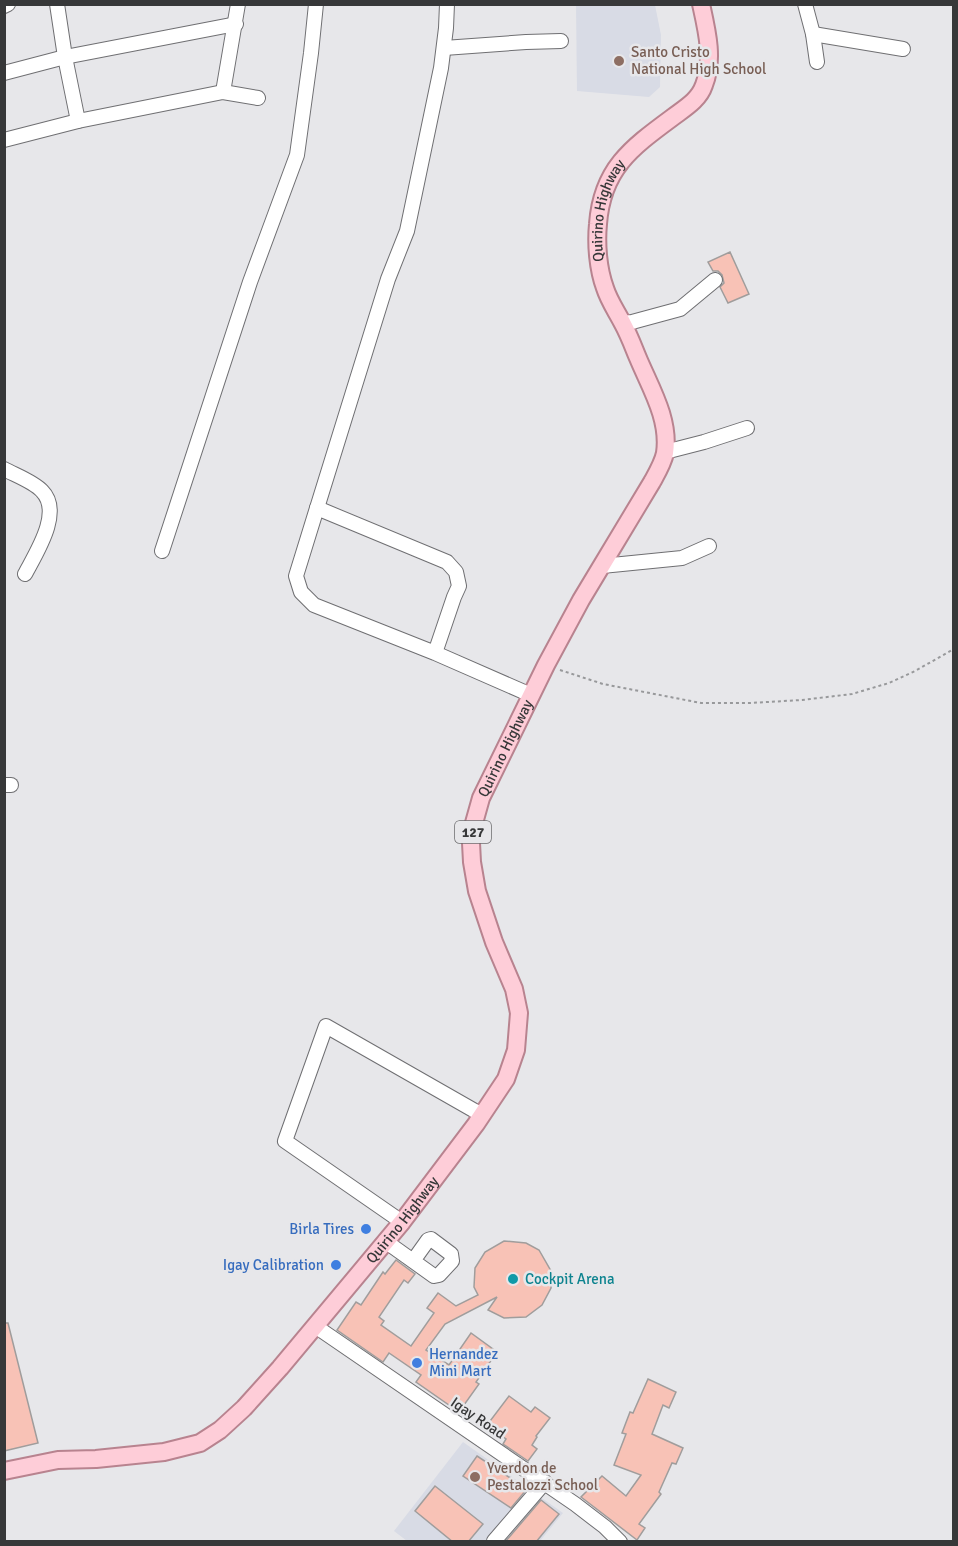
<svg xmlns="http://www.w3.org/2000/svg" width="958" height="1546" viewBox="0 0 958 1546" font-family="Signika,sans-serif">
<rect width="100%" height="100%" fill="#e7e7ea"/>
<g fill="#d8dbe5">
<path d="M576,5H655L661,35L660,87L649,97L577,91Z"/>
<path d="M463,1442L563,1513L540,1541H407L394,1531Z"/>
</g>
<g fill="#f8c2b6" stroke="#a09d9c" stroke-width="1.5">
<path d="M730,252L749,294L728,303L720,287L724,283L722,275L718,271H713L708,262Z"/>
<path d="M504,1241L526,1243L539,1250L551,1271V1288L542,1305L526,1317L504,1318L488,1310L497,1297L445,1324L426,1350L449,1365L471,1333L497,1352L476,1382L479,1384L459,1412L416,1382L421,1375L389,1353L383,1362L337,1330L356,1302L361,1305L383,1272L385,1274L396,1260L415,1274L408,1283L404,1280L379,1317L384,1321L381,1325L411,1346L434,1313L427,1308L438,1293L456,1306L478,1295L474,1287L475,1268L485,1252Z"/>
<path d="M4,1323H8L38,1443L4,1451Z"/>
<path d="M648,1379L676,1392L669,1408L663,1405L652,1434L683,1448L676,1464L672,1463L659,1492L661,1494L639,1524L645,1528L637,1540L581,1497L602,1476L626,1496L641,1475L614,1465L626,1434L622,1433L630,1412L633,1413Z"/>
<path d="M509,1396L531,1412L535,1407L550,1418L536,1436L537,1437L532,1445L537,1449L528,1461L503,1444L506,1439L487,1425Z"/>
<path d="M477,1456L527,1489L511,1508L463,1476Z"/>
<path d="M435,1486L483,1524L468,1542H453L415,1511Z"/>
<path d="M541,1500L559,1514L536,1542H505Z"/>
</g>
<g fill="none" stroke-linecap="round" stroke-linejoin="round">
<g stroke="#6f6f72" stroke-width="16">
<g id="minor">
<path d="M57,4L65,57L78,121"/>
<path d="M805,4L813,34L817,62"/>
<path d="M4,6L8,4"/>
<path d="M813,34L903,49"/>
<path d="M444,48L526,42L561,41"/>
<path d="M4,73L65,57L236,24"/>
<path d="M223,92L238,4"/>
<path d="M4,140L78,121L223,92L258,98"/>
<path d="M623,323L632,322L680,309L715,280"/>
<path d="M665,452L704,442L747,428"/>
<path d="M4,469C15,475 34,482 42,491C63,512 36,553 25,574"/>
<path d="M317,508L388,279L407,231L441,68L446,28L447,4"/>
<path d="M162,551L250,282L297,155L311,53L316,4"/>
<path d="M602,566L682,558L709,546"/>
<path d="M435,653L454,597L459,586L456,572L447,562L317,508L296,576L301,592L314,605L435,653L531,695"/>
<path d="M4,785H11"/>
<path d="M402,1222L285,1141L326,1026L482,1115"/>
<path d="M385,1241L434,1276L439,1275L452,1261L451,1254L431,1239L428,1240L413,1261"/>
<path d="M315,1326L575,1504L605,1527L620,1542"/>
<path d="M494,1541L545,1482"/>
</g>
</g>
<g stroke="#b8838f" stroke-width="20">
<g id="major">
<path id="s1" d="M4,1471L58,1460L96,1459L164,1452L200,1443L220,1430L244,1408L280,1368L402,1222L476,1124L506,1079L516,1050L519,1013L514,989L494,942L477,891L472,862L471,843L474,823L481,798L546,665L581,600L652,482C657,473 663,463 665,453C670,419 650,387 638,358C633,346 629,335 623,324C617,312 609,301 605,288C598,269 596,244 598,224C602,169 631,148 673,117C685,108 699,100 704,85C714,59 707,31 701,4"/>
</g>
</g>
<path stroke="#98999b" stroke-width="2" stroke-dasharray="3 3" stroke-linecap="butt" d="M560,670L603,684L701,703H750L802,700L852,694L889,683L915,671L954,649"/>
<use href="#minor" stroke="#fff" stroke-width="14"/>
<use href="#major" stroke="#fecdd8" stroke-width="16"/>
</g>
<g fill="#8d6e63" stroke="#e7e7ea" stroke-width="2">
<circle cx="619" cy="61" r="6"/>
<circle cx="475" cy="1477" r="6"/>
</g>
<g fill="#3f7fe0" stroke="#e7e7ea" stroke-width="2">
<circle cx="366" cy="1229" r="6"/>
<circle cx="336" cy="1265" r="6"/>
<circle cx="417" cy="1363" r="6"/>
</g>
<circle fill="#0f9aa8" stroke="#e7e7ea" stroke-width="2" cx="513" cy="1279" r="6"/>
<g text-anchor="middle" stroke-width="5" stroke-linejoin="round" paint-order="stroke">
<rect fill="#e7e7ea" stroke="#6c6c6e" stroke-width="1.5" x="455" y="821" width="36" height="22" rx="4.5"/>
<g font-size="14" font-weight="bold" fill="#373839">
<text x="473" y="837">127</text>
</g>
<g font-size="15" fill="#785e54" stroke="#e7e7ea" text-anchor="start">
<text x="631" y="57">Santo Cristo<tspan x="631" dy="17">National High School</tspan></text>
<text x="487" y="1473">Yverdon de<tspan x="487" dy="17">Pestalozzi School</tspan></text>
</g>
<g font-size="15" fill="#373839" stroke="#e7e7ea">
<text dy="5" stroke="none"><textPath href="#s1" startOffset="1617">Quirino Highway</textPath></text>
<text dy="5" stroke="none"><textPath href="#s1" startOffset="1023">Quirino Highway</textPath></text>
<text dy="5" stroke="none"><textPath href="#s1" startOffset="501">Quirino Highway</textPath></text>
<text transform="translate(478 1418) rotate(34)" y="5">Igay Road</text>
</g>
<g font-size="15" fill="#366cbe" stroke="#e7e7ea" text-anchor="end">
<text x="354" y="1234">Birla Tires</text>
<text x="324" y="1270">Igay Calibration</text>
<text x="429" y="1359" text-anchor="start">Hernandez<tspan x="429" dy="17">Mini Mart</tspan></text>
</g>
<g font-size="15" fill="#0d838f" stroke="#e7e7ea" text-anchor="start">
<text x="525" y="1284">Cockpit Arena</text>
</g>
</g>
<rect width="958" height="1546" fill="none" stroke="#373839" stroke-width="12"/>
</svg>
